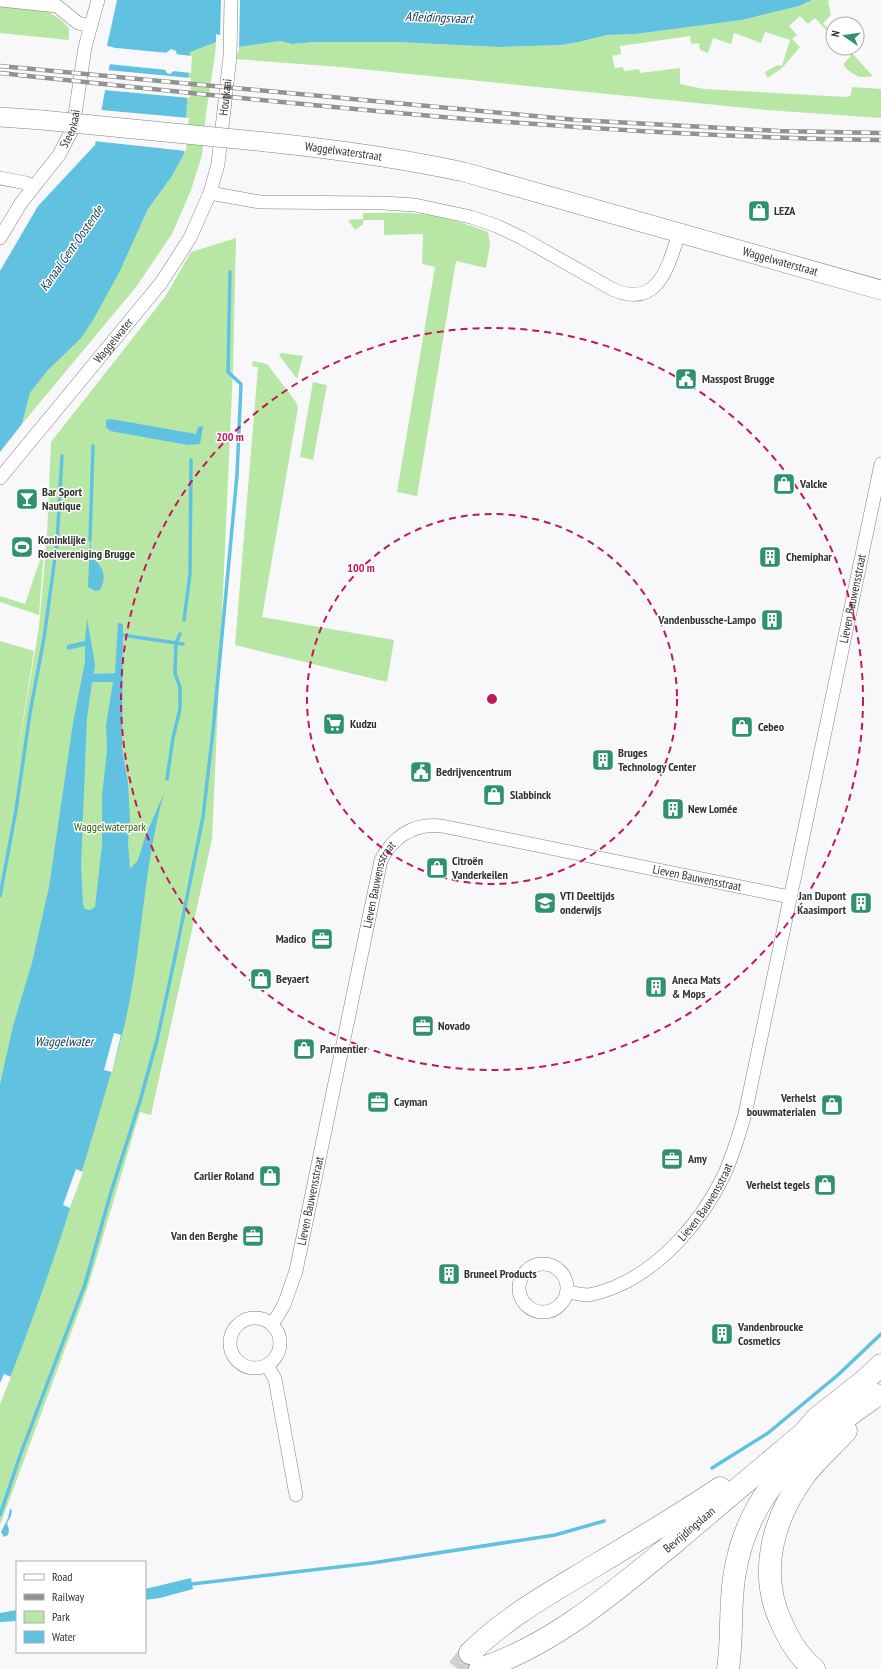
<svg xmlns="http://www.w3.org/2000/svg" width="881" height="1669" viewBox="0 0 881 1669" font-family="'PT Sans Narrow',sans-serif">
<rect width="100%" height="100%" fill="#f8f8fa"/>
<g fill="#b8e6a4">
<path d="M812,0H831L828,1L831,15L823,23L833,34V37L815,18L808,24L800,16L789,26L797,35L792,39L800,47L782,68L769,77H767L765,72L778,65L782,66L790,40L765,32L761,43L734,33L731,44L713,38L708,53L700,50L699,43L691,44L690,36L620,46L621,54L612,56L615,68L623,67L624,71L639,69L640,73L680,68V84L704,89L847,97L851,95L852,87L881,89V118L767,110L340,67L235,59L239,50V47L280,41L292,44L315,42H395L499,47L561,45L579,42L607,35L636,34L742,20L799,6Z"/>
<path d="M0,6L49,12L61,20L69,28V40L0,33Z"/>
<path d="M216,42L215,55L206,113L202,155L191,190L172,234L136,287L22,424L30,393L120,271L148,209L172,176L184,154L190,51Z"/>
<path d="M843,48H847L873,76C859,79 854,76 844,66V63L851,56Z"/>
<path d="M363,213C383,213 403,212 422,214C445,217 467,224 488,232L490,245L486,268L456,261L417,496L397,492L435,267L422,264L423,234L384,235V220H364L362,225L355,230L348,220L363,219Z"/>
<path d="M236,238L233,369L212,839L151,1115L140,1112L88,1287L0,1525V641L34,651L15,771L39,627L47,536L51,442L165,297L191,252Z"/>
<path d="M281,353L303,356L297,379L279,355Z"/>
<path d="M253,361L267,364L296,402L298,408L262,617L394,640L387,682L235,645L258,367L252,366Z"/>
<path d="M313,382L327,385L313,460L300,457Z"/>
<path d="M44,548L39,615L0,602V596L25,604Z"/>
</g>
<g fill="#60c2e0" fill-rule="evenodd">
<path d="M117,0H812L799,6L742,20L636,34L607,35L579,42L561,45L499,47L395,42H315L292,44L280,41L239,47L223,36L216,34V42L190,52L184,154L172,176L148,209L120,271L93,320L81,338L47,371L30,393L22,424L0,452V271L38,206L95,145L113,47L107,46ZM171,49L176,51L177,55L176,69L170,74L167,73L164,68L166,53Z"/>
<path d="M111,419L196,434L198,427L203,426L200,444L188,445L110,431L106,427V420Z"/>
<path d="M90,540L93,558C104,568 107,577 100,590L95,591L88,587Z"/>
<path d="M87,619L95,664L94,674L115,673L118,623L123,624L122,748L128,783L130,819L128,843L130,869L138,860L145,837L164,793C144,864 143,937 128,1009C121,1044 109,1079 99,1114C71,1211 38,1309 0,1403V1084L13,1026L32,963L49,887L73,723L85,662V646L67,650V645L85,641ZM92,682H113L106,725L107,751L102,796V845L95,907L90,910L85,909L83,904L81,865L87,718Z"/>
<path d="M10,1509L12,1510L11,1516L7,1523L9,1530L8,1535L4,1537L1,1532L8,1518Z"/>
<path d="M191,1578L193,1589L160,1598L145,1600V1589Z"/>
<path d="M17,1610V1621L0,1622V1613Z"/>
</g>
<g fill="#f8f8fa">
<path d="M221,0H240L239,49L220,37Z"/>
<path d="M106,47L168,53L167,70L108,64L111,48Z"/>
<path d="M175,54L192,56L191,73L173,71Z"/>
<path d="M107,70L191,78L190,98L104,90Z"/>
<path d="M101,110L189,118L186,151L94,141Z"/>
<path d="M114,1033L121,1035L112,1072L104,1070Z"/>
<path d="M76,1169L83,1172L70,1208L63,1205Z"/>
<path d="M4,1374L11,1377L0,1404V1383Z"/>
</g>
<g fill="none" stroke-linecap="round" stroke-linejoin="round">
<g stroke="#60c2e0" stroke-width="3.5">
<path d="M90,540L93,446"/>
<path d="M184,620L190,574L191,460"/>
<path d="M122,635L183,644"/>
<path d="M167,779L173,738L180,709V687L175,673L176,643L180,634"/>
<path d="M0,896L16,810L30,713L44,638L57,543L62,456"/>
<path d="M712,1468L768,1433L839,1374L881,1334"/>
<path d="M0,1515L21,1453L85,1284L111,1192L140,1101L157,1040L175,957L203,817L213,731L237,475L241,384L228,372L230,272"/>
<path d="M192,1584L372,1563L555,1535L604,1521"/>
</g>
<path stroke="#d0d0d2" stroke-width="22" stroke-dasharray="22 11" stroke-linecap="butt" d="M458,1669L470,1653"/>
<g stroke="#808182" stroke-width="14">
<g id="minor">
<path d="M0,0L57,6L78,23L90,26"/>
<path d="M0,178L26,183L34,186"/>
<path d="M210,193L260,202L383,203L415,205L471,217L497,226L522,238L612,289C658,310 668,267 679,233"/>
<path id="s1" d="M0,238L21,203L59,155L73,128L85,47L98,0"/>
<path id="s2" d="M0,478L161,283L190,238L210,193L218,164L230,56L231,0"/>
<circle cx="543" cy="1288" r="24"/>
<path id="s3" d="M567,1292C574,1293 581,1295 588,1295C597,1294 607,1290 615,1287C662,1267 702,1221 724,1175C733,1155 739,1135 745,1114L881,464"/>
<circle cx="255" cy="1343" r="25"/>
<path id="s4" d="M272,1325L284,1305L296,1271L381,860C394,836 414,823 442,826L790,897"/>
<path d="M267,1365L275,1379L296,1495"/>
</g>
</g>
<g stroke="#808182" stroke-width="20">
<g id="secondary">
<path d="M0,117L42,120"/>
<path id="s5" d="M266,142C333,149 399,158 464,172L881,290"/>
</g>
</g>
<g stroke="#808182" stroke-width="23">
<g id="trunk">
<path d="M470,1653C507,1616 552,1592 596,1565C638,1540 680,1515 720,1488"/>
<path id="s6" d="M480,1669C555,1644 615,1591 675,1542C717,1506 760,1470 803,1434L817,1418L864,1381L881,1365"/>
<path d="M728,1669C733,1637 729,1604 735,1572C750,1483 809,1444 877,1395"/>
<path d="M814,1669C800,1658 788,1638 781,1622C758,1572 773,1519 804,1476C816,1460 832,1446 846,1431"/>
</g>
</g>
<use href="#minor" stroke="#fff" stroke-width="13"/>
<use href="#secondary" stroke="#fff" stroke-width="19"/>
<use href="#trunk" stroke="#fff" stroke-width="22"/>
<g stroke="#929293" stroke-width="4.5">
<g id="rail">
<path d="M0,66L577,120L779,131L881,133"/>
<path d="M0,73C293,104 586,136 881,140"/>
</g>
</g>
<use href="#rail" stroke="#fff" stroke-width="3" stroke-dasharray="9" stroke-linecap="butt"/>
<g stroke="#808182" stroke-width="20" stroke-linecap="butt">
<path id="secondary-bridge" d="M42,120L266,142"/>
</g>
<use href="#secondary-bridge" stroke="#fff" stroke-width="19"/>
</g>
<g fill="none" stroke="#c2185b" stroke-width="2" stroke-dasharray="7 5">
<circle cx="492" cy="699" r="185"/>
<circle cx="492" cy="699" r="371"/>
</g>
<defs>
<g id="shop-square" transform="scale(1.15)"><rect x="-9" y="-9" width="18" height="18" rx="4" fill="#2e926e" stroke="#fff"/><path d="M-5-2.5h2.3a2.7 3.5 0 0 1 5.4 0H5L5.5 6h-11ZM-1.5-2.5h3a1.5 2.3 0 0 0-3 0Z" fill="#fff"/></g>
<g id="civic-square" transform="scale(1.15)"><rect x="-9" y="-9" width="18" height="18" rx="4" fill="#2e926e" stroke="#fff"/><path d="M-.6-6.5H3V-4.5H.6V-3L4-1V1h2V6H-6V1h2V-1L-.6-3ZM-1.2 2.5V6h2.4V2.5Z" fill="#fff"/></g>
<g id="bar-square" transform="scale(1.15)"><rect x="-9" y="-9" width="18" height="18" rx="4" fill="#2e926e" stroke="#fff"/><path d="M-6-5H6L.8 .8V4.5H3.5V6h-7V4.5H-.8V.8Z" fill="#fff"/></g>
<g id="stadium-square" transform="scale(1.15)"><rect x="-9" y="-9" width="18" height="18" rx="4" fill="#2e926e" stroke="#fff"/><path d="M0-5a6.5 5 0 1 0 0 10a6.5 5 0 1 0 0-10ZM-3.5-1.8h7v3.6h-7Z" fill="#fff"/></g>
<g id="building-square" transform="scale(1.15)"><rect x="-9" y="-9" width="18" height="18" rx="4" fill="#2e926e" stroke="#fff"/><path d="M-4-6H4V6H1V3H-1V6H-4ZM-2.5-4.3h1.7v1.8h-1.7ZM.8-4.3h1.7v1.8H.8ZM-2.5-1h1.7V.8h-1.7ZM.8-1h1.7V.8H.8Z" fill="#fff"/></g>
<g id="supermarket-square" transform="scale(1.15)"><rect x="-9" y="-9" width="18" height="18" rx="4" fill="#2e926e" stroke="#fff"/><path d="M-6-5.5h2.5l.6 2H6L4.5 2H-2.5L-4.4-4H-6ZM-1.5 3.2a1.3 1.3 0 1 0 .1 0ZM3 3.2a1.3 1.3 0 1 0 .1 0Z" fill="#fff"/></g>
<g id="school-square" transform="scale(1.15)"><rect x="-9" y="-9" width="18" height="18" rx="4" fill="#2e926e" stroke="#fff"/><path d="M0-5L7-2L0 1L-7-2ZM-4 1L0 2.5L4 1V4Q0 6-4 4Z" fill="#fff"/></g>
<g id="office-square" transform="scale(1.15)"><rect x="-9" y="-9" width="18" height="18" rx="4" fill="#2e926e" stroke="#fff"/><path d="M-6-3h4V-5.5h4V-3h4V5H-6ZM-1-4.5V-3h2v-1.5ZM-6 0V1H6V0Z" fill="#fff"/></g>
</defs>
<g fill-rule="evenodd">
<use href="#shop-square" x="759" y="211"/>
<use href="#civic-square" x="686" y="379"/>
<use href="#shop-square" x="784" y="484"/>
<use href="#bar-square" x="27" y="499"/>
<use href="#stadium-square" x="22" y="547"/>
<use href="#building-square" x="770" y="557"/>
<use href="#building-square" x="772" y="620"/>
<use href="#supermarket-square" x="334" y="724"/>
<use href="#shop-square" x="742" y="727"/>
<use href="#building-square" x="603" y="760"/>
<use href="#civic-square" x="421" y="772"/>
<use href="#shop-square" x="494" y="795"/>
<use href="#building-square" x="673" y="809"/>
<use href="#shop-square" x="437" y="868"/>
<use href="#school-square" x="545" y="903"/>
<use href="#building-square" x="861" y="903"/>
<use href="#office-square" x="322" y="939"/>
<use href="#shop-square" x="261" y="979"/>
<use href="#building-square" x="656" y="987"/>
<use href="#office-square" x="423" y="1026"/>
<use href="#shop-square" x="304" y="1049"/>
<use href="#office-square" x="378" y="1102"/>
<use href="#shop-square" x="832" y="1105"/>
<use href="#office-square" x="672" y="1159"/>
<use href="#shop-square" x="270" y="1176"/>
<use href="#shop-square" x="825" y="1185"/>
<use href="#office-square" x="253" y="1236"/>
<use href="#building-square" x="449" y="1274"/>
<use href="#building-square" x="722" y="1334"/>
</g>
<g text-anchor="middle" stroke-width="3" stroke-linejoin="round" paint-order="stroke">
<g font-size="12" fill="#323232" stroke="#fff">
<text dy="4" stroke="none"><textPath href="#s2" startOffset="453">Houtkaai</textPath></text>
<text dy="4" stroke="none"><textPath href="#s1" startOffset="131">Steenkaai</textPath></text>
<text dy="4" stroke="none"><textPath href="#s5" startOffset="78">Waggelwaterstraat</textPath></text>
<text dy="4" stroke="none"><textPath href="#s5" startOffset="529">Waggelwaterstraat</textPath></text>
<text dy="4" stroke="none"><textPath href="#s2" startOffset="178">Waggelwater</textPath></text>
<text dy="4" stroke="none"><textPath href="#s3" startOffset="800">Lieven Bauwensstraat</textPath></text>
<text dy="4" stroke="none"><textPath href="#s4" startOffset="814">Lieven Bauwensstraat</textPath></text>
<text dy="4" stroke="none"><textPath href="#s4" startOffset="455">Lieven Bauwensstraat</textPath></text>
<text dy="4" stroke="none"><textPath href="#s4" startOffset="131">Lieven Bauwensstraat</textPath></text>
<text dy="4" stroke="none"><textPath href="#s3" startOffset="176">Lieven Bauwensstraat</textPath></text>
<text dy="4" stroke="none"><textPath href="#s6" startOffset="253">Bevrijdingslaan</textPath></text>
</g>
<g font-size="12" font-weight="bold" fill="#323232" stroke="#fff" text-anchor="start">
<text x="774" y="215">LEZA</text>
<text x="702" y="383">Masspost Brugge</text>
<text x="800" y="488">Valcke</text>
<text x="42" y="496">Bar Sport<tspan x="42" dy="14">Nautique</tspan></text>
<text x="38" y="544">Koninklijke<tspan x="38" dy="14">Roeivereniging Brugge</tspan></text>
<text x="786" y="561">Chemiphar</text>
<text x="756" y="624" text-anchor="end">Vandenbussche-Lampo</text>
<text x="350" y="728">Kudzu</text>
<text x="758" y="731">Cebeo</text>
<text x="618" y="757">Bruges<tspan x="618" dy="14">Technology Center</tspan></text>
<text x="436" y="776">Bedrijvencentrum</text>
<text x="510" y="799">Slabbinck</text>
<text x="688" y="813">New Lomée</text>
<text x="452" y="865">Citroën<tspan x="452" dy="14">Vanderkeilen</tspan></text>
<text x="560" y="900">VTI Deeltijds<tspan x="560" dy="14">onderwijs</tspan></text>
<text x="846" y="900" text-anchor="end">Jan Dupont<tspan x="846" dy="14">Kaasimport</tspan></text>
<text x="306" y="943" text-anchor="end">Madico</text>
<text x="276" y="983">Beyaert</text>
<text x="672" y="984">Aneca Mats<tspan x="672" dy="14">&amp; Mops</tspan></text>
<text x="438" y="1030">Novado</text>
<text x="320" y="1053">Parmentier</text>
<text x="816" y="1102" text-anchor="end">Verhelst<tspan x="816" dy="14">bouwmaterialen</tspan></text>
<text x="394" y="1106">Cayman</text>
<text x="688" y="1163">Amy</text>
<text x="254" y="1180" text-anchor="end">Carlier Roland</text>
<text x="810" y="1189" text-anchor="end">Verhelst tegels</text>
<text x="238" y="1240" text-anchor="end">Van den Berghe</text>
<text x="464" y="1278">Bruneel Products</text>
<text x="738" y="1331">Vandenbroucke<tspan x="738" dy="14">Cosmetics</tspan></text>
</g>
<g font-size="12" fill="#2c6201" stroke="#fff">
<text x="110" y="831">Waggelwaterpark</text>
</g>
<g font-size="13" font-style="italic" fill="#0b3a46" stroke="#fff">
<text transform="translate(439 17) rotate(2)" y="5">Afleidingsvaart</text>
<text transform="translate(71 248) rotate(-55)" y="5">Kanaal Gent-Oostende</text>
<text x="64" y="1046">Waggelwater</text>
</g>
</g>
<circle cx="492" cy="699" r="6" fill="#c2185b" stroke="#fff" stroke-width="2"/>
<g font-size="12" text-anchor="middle" font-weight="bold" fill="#c2185b" stroke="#fff" stroke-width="3" stroke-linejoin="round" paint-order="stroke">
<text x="230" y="441">200 m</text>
<text x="361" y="572">100 m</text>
</g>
<rect x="16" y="1561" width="130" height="92" fill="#ffffff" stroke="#adadad"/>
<rect x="24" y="1574" width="20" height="6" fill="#ffffff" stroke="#adadad"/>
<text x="52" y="1581" font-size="12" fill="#323232">Road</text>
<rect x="24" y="1594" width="20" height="6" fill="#929293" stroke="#adadad"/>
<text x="52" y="1601" font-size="12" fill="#323232">Railway</text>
<rect x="24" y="1611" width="20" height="12" fill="#b8e6a4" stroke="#adadad"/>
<text x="52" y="1621" font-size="12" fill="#323232">Park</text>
<rect x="24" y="1631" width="20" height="12" fill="#60c2e0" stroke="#adadad"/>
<text x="52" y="1641" font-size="12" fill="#323232">Water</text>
<g transform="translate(845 36) rotate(283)"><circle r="19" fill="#ffffff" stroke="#adadad"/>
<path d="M0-3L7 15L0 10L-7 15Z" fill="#2e926e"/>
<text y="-6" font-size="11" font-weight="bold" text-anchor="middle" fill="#323232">N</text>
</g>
</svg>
